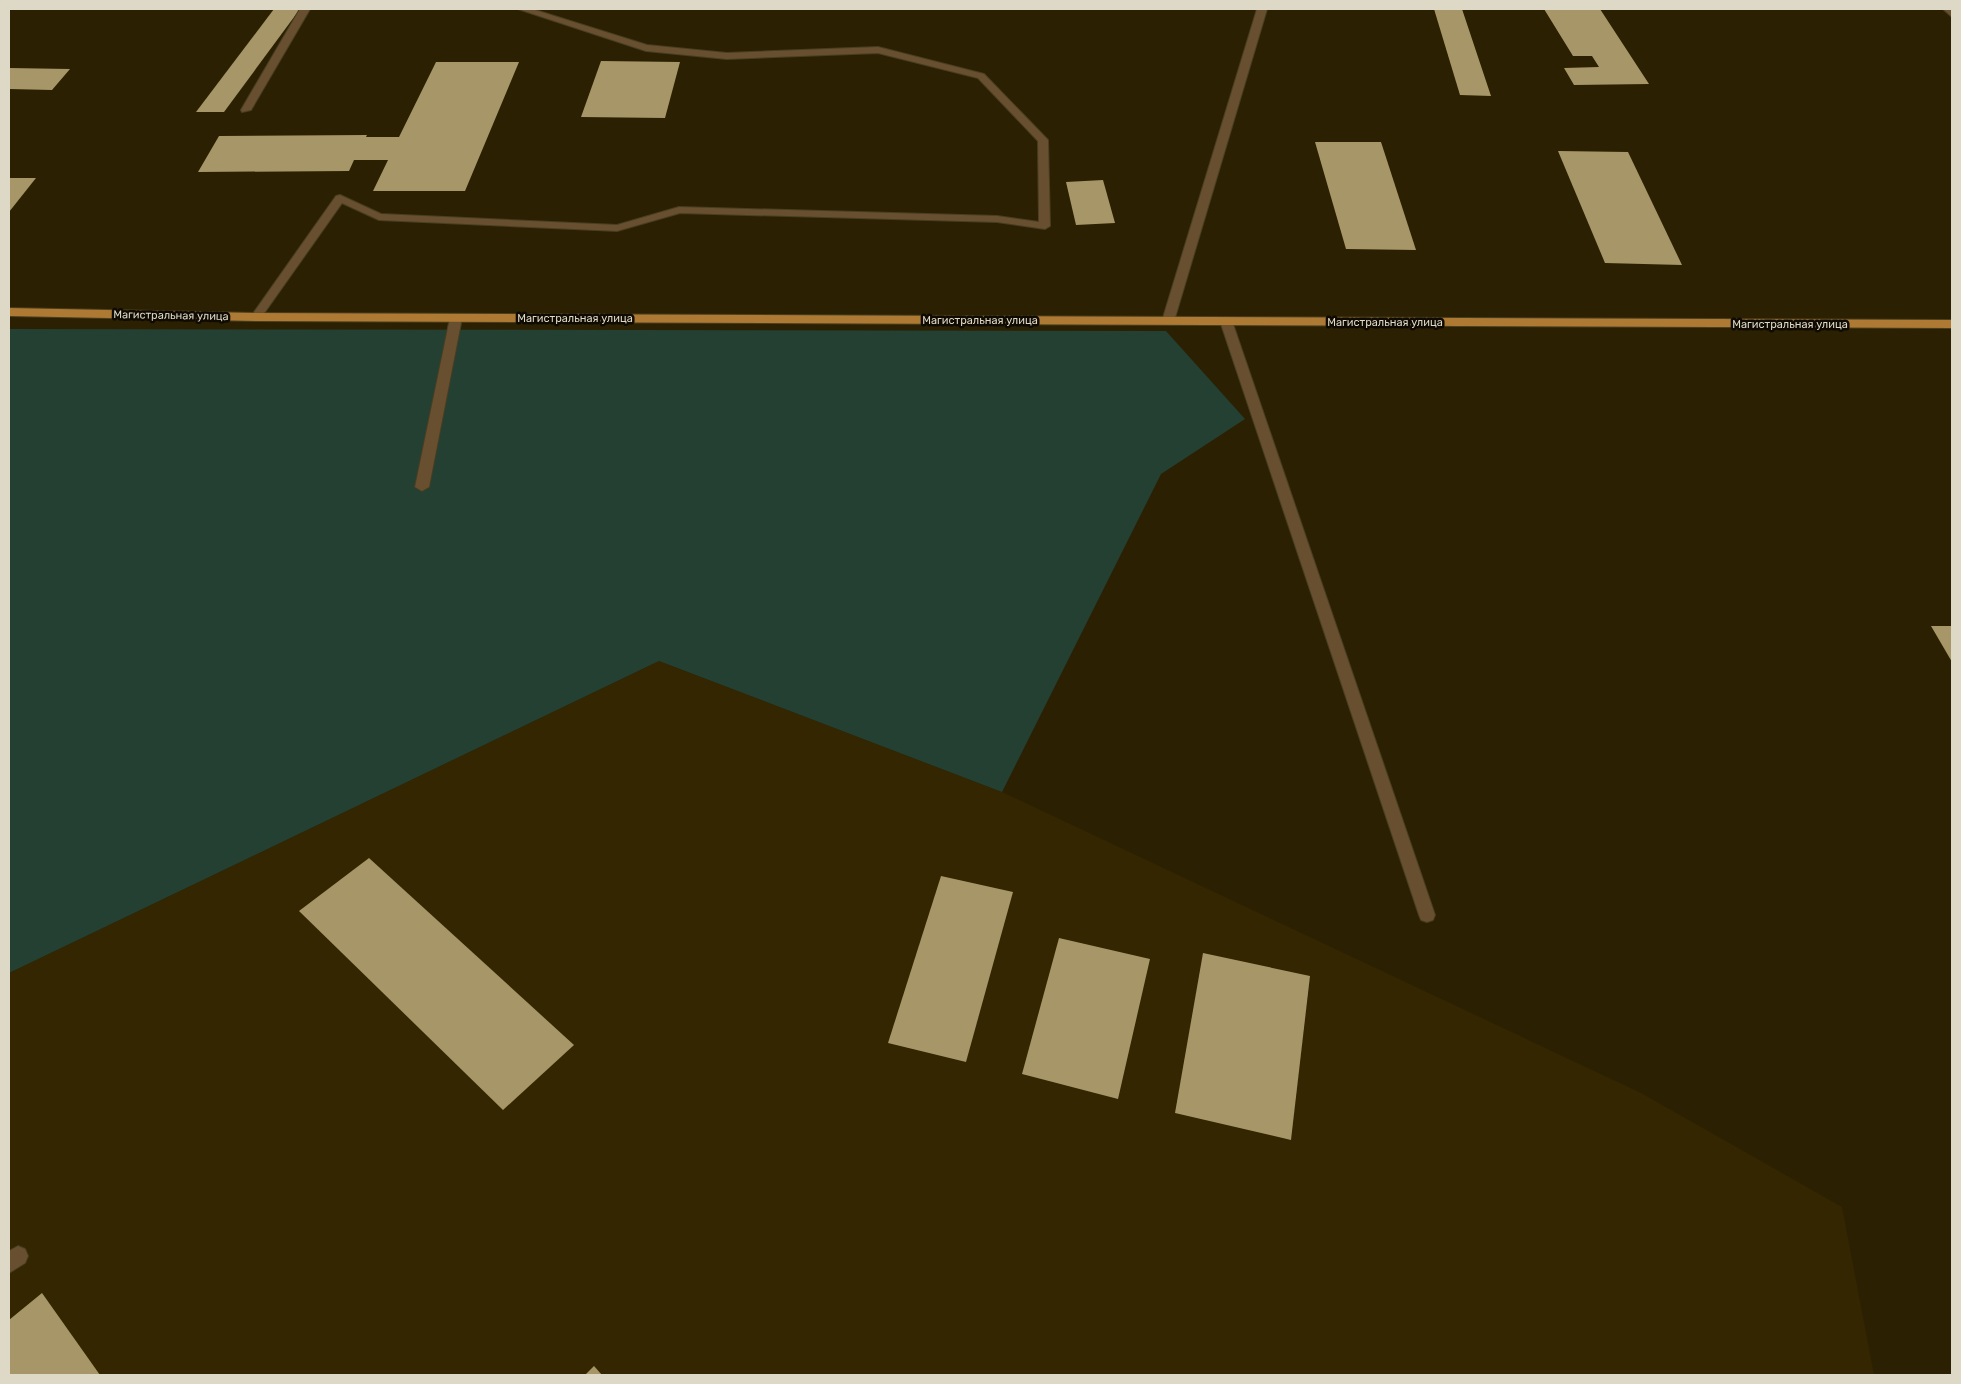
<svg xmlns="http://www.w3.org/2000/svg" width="1961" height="1384" viewBox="0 0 1961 1384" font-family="Rubik,sans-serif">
<rect width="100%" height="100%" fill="#2b2102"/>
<path fill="#332600" d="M659,661L1002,792L1641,1093L1842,1207L1874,1375H9V973Z"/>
<path fill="#234032" d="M9,329L1166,331L1245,419L1161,474L1002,792L659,661L9,973Z"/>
<g fill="#a79667">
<path d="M274,9H300L224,112H196Z"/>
<path d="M1434,9H1462L1491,96L1460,95Z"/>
<path d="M1544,9H1600L1649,84L1574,85L1564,68L1599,67L1592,56H1573Z"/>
<path d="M601,61L680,62L665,118L581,117Z"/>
<path d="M436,62H519L465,191H373L388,160H354L349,171L198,172L219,136L367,135L366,137H399Z"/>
<path d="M9,68L70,69L52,90L9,89Z"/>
<path d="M1315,142H1381L1416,250L1346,249Z"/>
<path d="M1558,151L1628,152L1682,265L1605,263Z"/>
<path d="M9,178H36L9,212Z"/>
<path d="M1103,180L1115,223L1076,225L1066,182Z"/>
<path d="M1931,626H1952V662Z"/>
<path d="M369,858L574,1045L503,1110L299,911Z"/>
<path d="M941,876L1013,892L966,1062L888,1043Z"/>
<path d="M1059,938L1150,959L1118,1099L1022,1074Z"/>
<path d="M1203,953L1310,976L1291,1140L1175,1113Z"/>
<path d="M42,1293L100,1375H9V1320Z"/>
<path d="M594,1366L602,1375H585Z"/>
</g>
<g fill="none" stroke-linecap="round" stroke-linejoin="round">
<g stroke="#483e21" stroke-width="2">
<g id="minor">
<path d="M300,9H310L251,110L242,112L241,110Z"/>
<path d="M518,9H532L647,45L727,53L878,47L984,74L1048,140L1050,226L1045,229L997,222L680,213L617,231L379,220L342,203L260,319H252V315L336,196L340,195L381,214L617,225L679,207L997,216L1039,222L1038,141L978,78L878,53L727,59L646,51Z"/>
<path d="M1257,9H1267L1174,321L1172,324H1164L1162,321Z"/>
<path d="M1943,9H1952V17Z"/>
<path d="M456,314L462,318L429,487L422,491L415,487L450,318Z"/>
<path d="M1226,317L1232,321L1435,915L1433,920L1427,922L1421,920L1419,915L1220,321Z"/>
<path d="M18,1246L25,1249L28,1256L25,1263L9,1273V1251Z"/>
</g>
</g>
<g stroke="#483e21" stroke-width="2">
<path id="major" d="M9,308L256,313L1952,320V328L256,321L9,316Z"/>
</g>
<use href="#minor" fill="#684f30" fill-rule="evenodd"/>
<use href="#major" fill="#ad7933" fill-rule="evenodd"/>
</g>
<g text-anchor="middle" stroke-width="5" stroke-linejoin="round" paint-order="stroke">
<g font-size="11" fill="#ded8c6" stroke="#100b02">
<text transform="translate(171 315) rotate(1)" y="4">Магистральная улица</text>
<text x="575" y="322">Магистральная улица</text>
<text x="980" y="324">Магистральная улица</text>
<text x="1385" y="326">Магистральная улица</text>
<text x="1790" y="328">Магистральная улица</text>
</g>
</g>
<rect width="1961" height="1384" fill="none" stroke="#ded8c6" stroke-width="20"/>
</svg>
